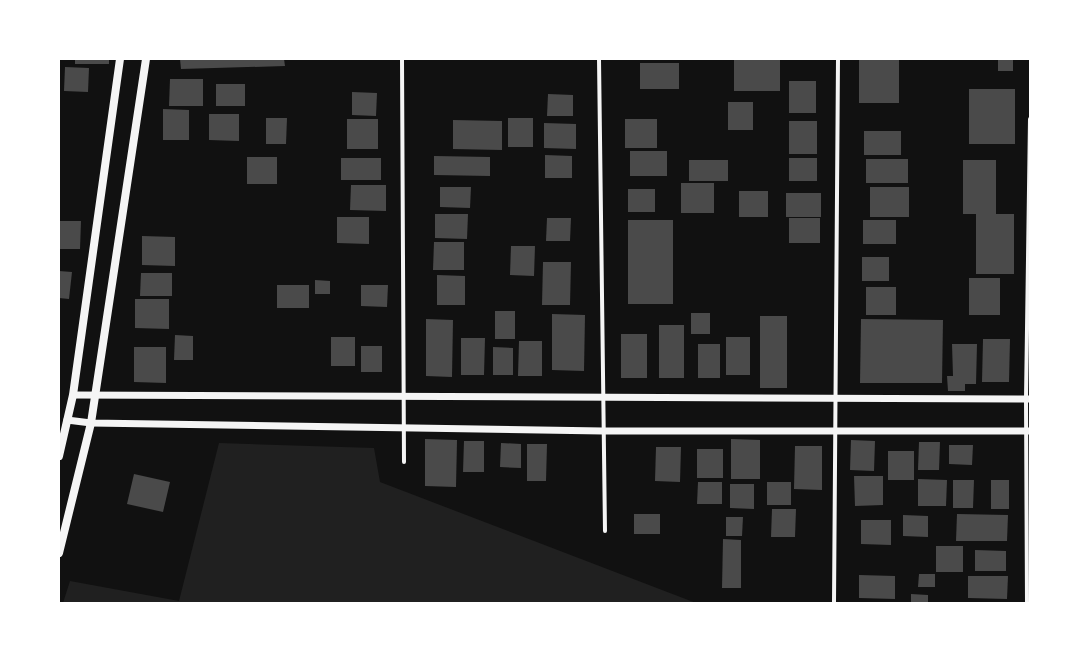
<svg xmlns="http://www.w3.org/2000/svg" width="1089" height="662" viewBox="0 0 1089 662" font-family="Arial,sans-serif">
<rect width="100%" height="100%" fill="#111"/>
<path fill="#202020" d="M219,443L374,448L380,482L696,603H63L70,581L179,601Z"/>
<g fill="#4a4a4a">
<rect x="75" y="59" width="34" height="5"/>
<path d="M180,59H284L285,66L181,69Z"/>
<rect x="734" y="59" width="46" height="32"/>
<rect x="859" y="59" width="40" height="44"/>
<rect x="998" y="59" width="15" height="12"/>
<rect x="640" y="63" width="39" height="26"/>
<path d="M65,67L89,68L88,92L64,91Z"/>
<path d="M170,79H203V106H169Z"/>
<rect x="789" y="81" width="27" height="32"/>
<rect x="216" y="84" width="29" height="22"/>
<rect x="969" y="89" width="46" height="55"/>
<path d="M352,92L377,93L376,116L352,115Z"/>
<path d="M548,94L573,95V116H547Z"/>
<rect x="728" y="102" width="25" height="28"/>
<path d="M163,109L189,110V140H163Z"/>
<path d="M209,114H239V141L209,140Z"/>
<path d="M266,118H287L286,144H266Z"/>
<rect x="508" y="118" width="25" height="29"/>
<rect x="347" y="119" width="31" height="30"/>
<rect x="625" y="119" width="32" height="29"/>
<path d="M453,120L502,121V150L453,149Z"/>
<rect x="789" y="121" width="28" height="33"/>
<path d="M544,123L576,124V149L544,148Z"/>
<rect x="864" y="131" width="37" height="24"/>
<rect x="630" y="151" width="37" height="25"/>
<path d="M545,155L572,156V178H545Z"/>
<path d="M434,156L490,157V176L434,175Z"/>
<rect x="247" y="157" width="30" height="27"/>
<rect x="341" y="158" width="40" height="22"/>
<rect x="789" y="158" width="28" height="23"/>
<rect x="866" y="159" width="42" height="24"/>
<rect x="689" y="160" width="39" height="21"/>
<path d="M963,160H996V214H1014V274H976V214H963Z"/>
<rect x="681" y="183" width="33" height="30"/>
<path d="M351,185H386V211L350,210Z"/>
<path d="M440,187H471L470,208L440,207Z"/>
<rect x="870" y="187" width="39" height="30"/>
<rect x="628" y="189" width="27" height="23"/>
<rect x="739" y="191" width="29" height="26"/>
<rect x="786" y="193" width="35" height="24"/>
<path d="M435,214H468L467,239L435,238Z"/>
<path d="M337,217H369V244L337,243Z"/>
<path d="M547,218H571L570,241H546Z"/>
<rect x="789" y="218" width="31" height="25"/>
<rect x="628" y="220" width="45" height="84"/>
<rect x="863" y="220" width="33" height="24"/>
<path d="M59,221H81L80,249H59Z"/>
<path d="M142,236L175,237V266L142,265Z"/>
<path d="M434,242H464V270H433Z"/>
<path d="M511,246H535L534,276L510,275Z"/>
<rect x="862" y="257" width="27" height="24"/>
<path d="M543,262H571L570,305H542Z"/>
<path d="M59,271L72,272L69,299L59,298Z"/>
<path d="M141,273H172V296H140Z"/>
<path d="M437,275L465,276V305H437Z"/>
<rect x="969" y="278" width="31" height="37"/>
<path d="M315,280L330,281V294H315Z"/>
<rect x="277" y="285" width="32" height="23"/>
<path d="M361,285H388L387,307L361,306Z"/>
<rect x="866" y="287" width="30" height="28"/>
<path d="M135,299H169V329L135,328Z"/>
<rect x="495" y="311" width="20" height="28"/>
<rect x="691" y="313" width="19" height="21"/>
<path d="M552,314L585,315L584,371L552,370Z"/>
<rect x="760" y="316" width="27" height="72"/>
<path d="M426,319L453,320L452,377L426,376Z"/>
<path d="M861,319L943,320L942,383H860Z"/>
<rect x="659" y="325" width="25" height="53"/>
<rect x="621" y="334" width="26" height="44"/>
<path d="M175,335L193,336V360H174Z"/>
<rect x="331" y="337" width="24" height="29"/>
<rect x="726" y="337" width="24" height="38"/>
<path d="M461,338H485L484,375H461Z"/>
<path d="M983,339H1010L1009,382H982Z"/>
<path d="M519,341H542V376H518Z"/>
<rect x="698" y="344" width="22" height="34"/>
<path d="M952,344H977L976,384H965V391H948L947,376H953Z"/>
<rect x="361" y="346" width="21" height="26"/>
<path d="M134,347H166V383L134,382Z"/>
<path d="M493,347L513,348V375H493Z"/>
<path d="M425,439L457,440L456,487L425,486Z"/>
<path d="M731,439L760,440V479H731Z"/>
<path d="M851,440L875,441L874,471L850,470Z"/>
<path d="M464,441H484V472H463Z"/>
<path d="M919,442H940L939,470H918Z"/>
<path d="M501,443L521,444V468L500,467Z"/>
<path d="M527,444H547L546,481H527Z"/>
<path d="M949,445H973L972,465L949,464Z"/>
<path d="M795,446H822V490L794,489Z"/>
<path d="M656,447H681L680,482L655,481Z"/>
<rect x="697" y="449" width="26" height="29"/>
<rect x="888" y="451" width="26" height="29"/>
<path d="M134,474L170,482L163,512L127,504Z"/>
<path d="M854,476H883V505L855,506Z"/>
<path d="M918,479L947,480L946,506H918Z"/>
<path d="M953,480H974L973,508H953Z"/>
<rect x="991" y="480" width="18" height="29"/>
<path d="M698,482H722V504H697Z"/>
<rect x="767" y="482" width="24" height="23"/>
<path d="M730,484H754V509L730,508Z"/>
<path d="M772,509H796L795,537H771Z"/>
<rect x="634" y="514" width="26" height="20"/>
<path d="M957,514L1008,515L1007,541H956Z"/>
<path d="M903,515L928,516V537L903,536Z"/>
<path d="M726,517H743L742,536H726Z"/>
<path d="M861,520H891V545L861,544Z"/>
<path d="M723,539L741,540V588H722Z"/>
<rect x="936" y="546" width="27" height="26"/>
<path d="M975,550L1006,551V571H975Z"/>
<path d="M919,574H935V587H918Z"/>
<path d="M859,575L895,576V599L859,598Z"/>
<path d="M968,576H1008L1007,599L968,598Z"/>
<path d="M911,594L928,595V603H911Z"/>
</g>
<g fill="none" stroke-linecap="round" stroke-linejoin="round">
<g stroke="#f5f5f5" stroke-width="4">
<path d="M402,59L404,462"/>
<path d="M599,59L605,531"/>
<path d="M834,603L838,59"/>
<path d="M1027,603L1026,399L1030,119"/>
</g>
<g stroke="#f5f5f5" stroke-width="7">
<path d="M73,395L1030,399"/>
<path d="M67,420L91,423L603,431H1030"/>
</g>
<g stroke="#f5f5f5" stroke-width="8">
<path d="M59,456L73,395L120,59"/>
<path d="M59,553L91,423L146,59"/>
</g>
</g>
<rect width="1089" height="662" fill="none" stroke="#ffffff" stroke-width="120"/>
</svg>
